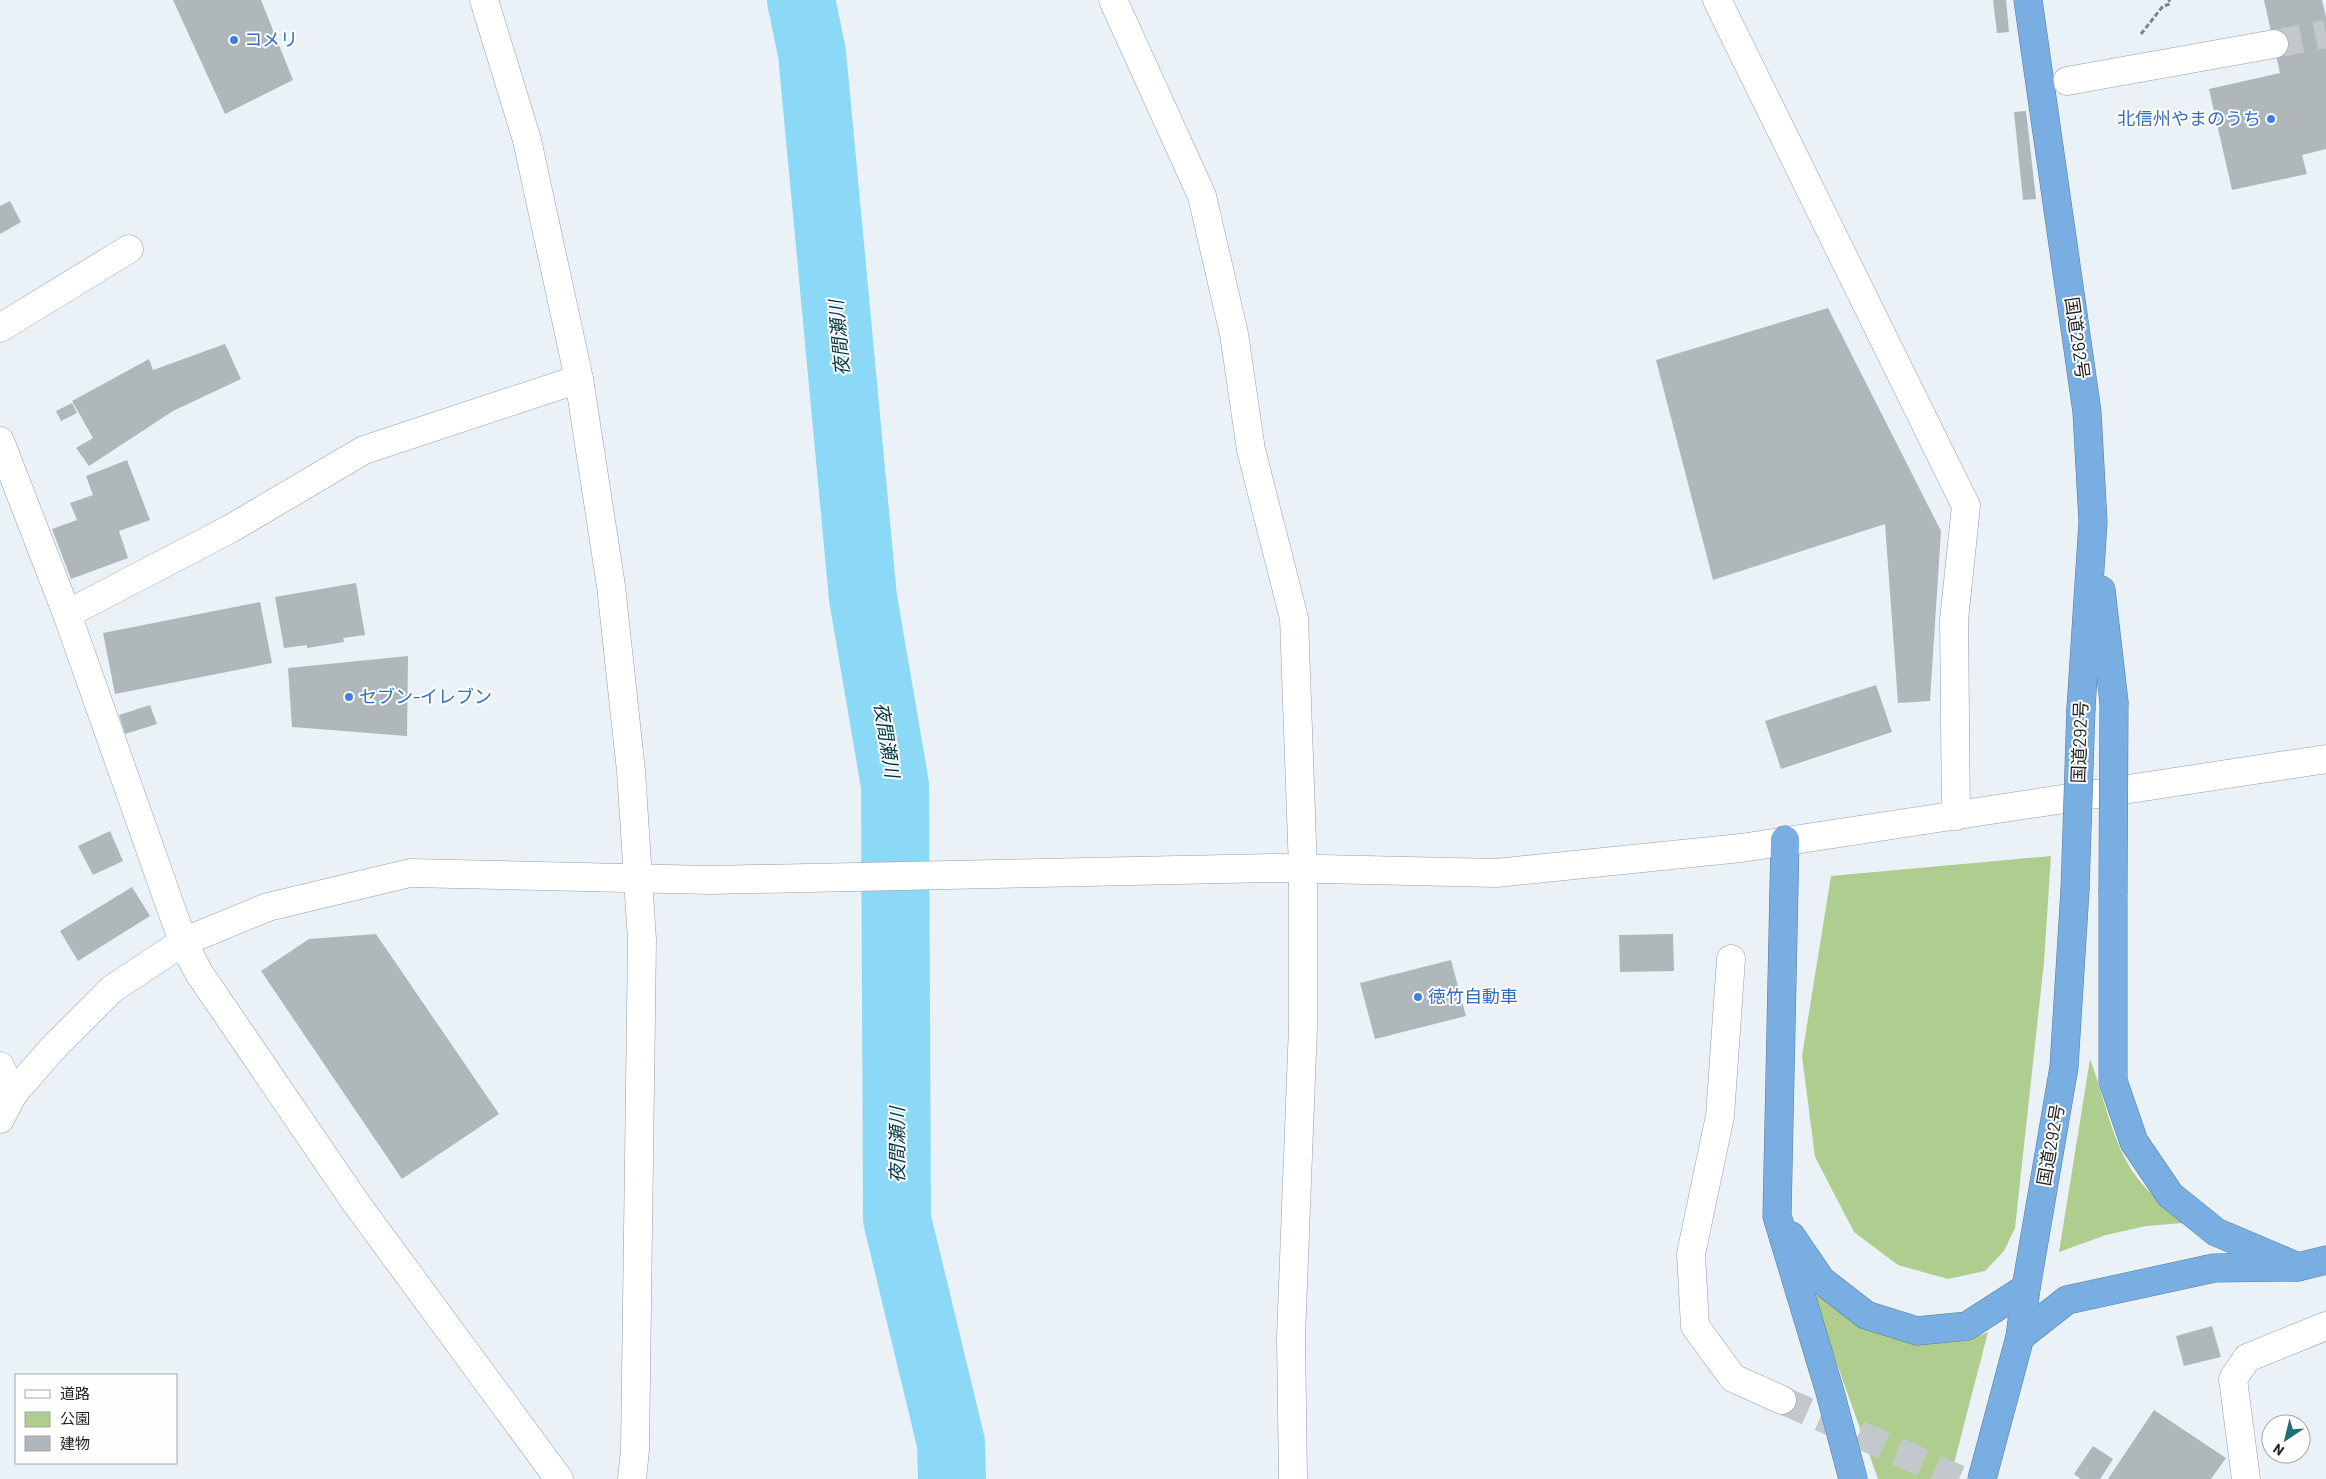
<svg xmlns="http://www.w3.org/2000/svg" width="2326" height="1479" viewBox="0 0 2326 1479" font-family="Barlow,'Noto Sans JP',sans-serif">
<rect width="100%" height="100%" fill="#ebf2f7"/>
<g fill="#afcd8e">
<path d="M2051,856L2044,962L2015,1228L2004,1251L1985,1271L1948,1279L1898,1265L1854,1232L1815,1157L1802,1056L1831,876Z"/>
<path d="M2090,1059C2109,1109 2114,1165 2159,1200C2169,1209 2183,1215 2195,1222L2146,1226L2106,1235L2059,1252Z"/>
<path d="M1819,1294L1932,1341H1966L1988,1332L1950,1479H1878L1814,1299Z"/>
</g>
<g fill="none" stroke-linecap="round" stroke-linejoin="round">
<path stroke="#8bd9f6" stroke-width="68" d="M801,0L812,53L863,598L895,785L897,1219L951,1443L952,1479"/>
</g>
<g fill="#b0b7bb">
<path d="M173,0H261L293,80L225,114Z"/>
<path d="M1993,0H2006L2009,32L1997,33Z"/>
<path d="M2264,0H2322L2326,17V149L2302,155L2307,174L2232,190L2209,89L2280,73Z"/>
<path d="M2026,111L2036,199L2023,200L2014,112Z"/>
<path d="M10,201L21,222L0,234V206Z"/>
<path d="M1828,308L1941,531L1930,701L1898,703L1885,524L1713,580L1656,360Z"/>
<path d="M225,344L241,379L173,411L89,466L76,448L93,438L72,401L149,359L153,370Z"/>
<path d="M72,403L77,413L61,421L56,411Z"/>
<path d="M127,460L150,520L119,531L128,558L71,579L52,529L77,520L70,503L93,495L86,476Z"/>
<path d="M356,583L365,635L343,638L344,642L307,648V645L284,648L275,597Z"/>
<path d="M260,602L272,663L115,694L103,633Z"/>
<path d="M408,656L407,736L292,727L288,668Z"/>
<path d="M1876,685L1892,732L1781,769L1765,721Z"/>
<path d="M150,705L157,724L125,734L119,715Z"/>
<path d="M110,831L123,861L93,875L78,846Z"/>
<path d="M132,887L150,916L78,961L60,931Z"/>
<path d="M376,934L499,1114L402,1179L261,971L309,939Z"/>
<path d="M1673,934L1674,971L1620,972L1619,935Z"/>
<path d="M1451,960L1466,1016L1375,1039L1360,983Z"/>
<path d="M2212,1326L2221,1357L2184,1366L2176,1336Z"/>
<path d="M2154,1410L2226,1458L2211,1479H2108Z"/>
<path d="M2093,1446L2113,1459L2100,1479H2081L2074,1474Z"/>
</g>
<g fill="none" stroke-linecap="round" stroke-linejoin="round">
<g stroke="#c2c8cc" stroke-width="28" stroke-dasharray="28 14" stroke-linecap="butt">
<path d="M2274,44L2326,34"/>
<path d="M1782,1400L1959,1479"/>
</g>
<g stroke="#979da1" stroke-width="29">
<g id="minor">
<path d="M484,0L527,140L579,379L611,586L631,771L642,940L635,1450L632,1479"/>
<path d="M1113,0L1202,196L1234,334L1251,450L1294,618L1303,869V1026L1291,1337L1293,1479"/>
<path d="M1717,0L1966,506L1954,620L1956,816"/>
<path d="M2067,81L2274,44"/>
<path d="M0,328L129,249"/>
<path d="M0,441L67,614L183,942L199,973L356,1203L559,1479"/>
<path d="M67,614L230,529L364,450L579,379"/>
<path d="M1731,959L1720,1116L1691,1254L1695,1326L1733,1378L1782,1400"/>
<path d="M0,1066L13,1094"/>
<path d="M0,1119L13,1094L53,1048L112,989L183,942L268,907L410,873L710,880L1277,868L1496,873L1741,848L2326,759"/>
<path d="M2246,1479L2233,1379L2247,1358L2326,1326"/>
</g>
</g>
<g stroke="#587d9e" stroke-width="29">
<g id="highway">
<path d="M2028,0L2087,412L2093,522L2081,708"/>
<path d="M2101,590L2114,702"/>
<path d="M1785,840L1777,1216L1830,1392L1853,1479"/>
<path d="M2113,892V1081L2134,1142L2170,1195L2216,1232L2298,1267"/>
<path d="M1791,1236L1821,1280L1866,1315L1917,1331L1967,1326L2026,1288"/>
<path d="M2020,1337L2067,1300L2214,1268L2298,1267L2326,1260"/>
<path d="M1982,1479L2020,1337L2026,1288L2064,1067L2075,890"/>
</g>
</g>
<path stroke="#7e8386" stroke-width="3" stroke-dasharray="5 2.5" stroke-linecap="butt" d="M2141,34L2163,6L2170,4L2169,0"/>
<use href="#minor" stroke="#fff" stroke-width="28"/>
<use href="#highway" stroke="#78aee1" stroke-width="28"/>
<g stroke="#587d9e" stroke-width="29" stroke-linecap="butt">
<g id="highway-bridge">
<path d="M2075,890L2081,708"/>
<path d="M2113,892L2114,702"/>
</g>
</g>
<use href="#highway-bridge" stroke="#78aee1" stroke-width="28"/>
</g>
<g fill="#3f7fe0" stroke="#fefefe" stroke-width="2">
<circle cx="234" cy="40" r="5"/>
<circle cx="2271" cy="119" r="5"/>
<circle cx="349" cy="697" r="5"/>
<circle cx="1418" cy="997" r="5"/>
</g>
<g text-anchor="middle" stroke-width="4" stroke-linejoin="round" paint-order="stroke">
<g font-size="18" fill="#366cbe" stroke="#fefefe" text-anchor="start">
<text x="244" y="46">コメリ</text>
<text x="2261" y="125" text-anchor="end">北信州やまのうち</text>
<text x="359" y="703">セブン-イレブン</text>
<text x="1428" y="1003">徳竹自動車</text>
</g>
<g font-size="18" fill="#1e2122" stroke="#fefefe">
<text transform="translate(2077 338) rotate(82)" y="6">国道292号</text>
<text transform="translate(2080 742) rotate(-88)" y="6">国道292号</text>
<text transform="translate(2051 1145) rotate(-80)" y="6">国道292号</text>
</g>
<g font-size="19" font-style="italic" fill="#053746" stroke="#fefefe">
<text transform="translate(839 338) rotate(-95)" y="7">夜間瀬川</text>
<text transform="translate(887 740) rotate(81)" y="7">夜間瀬川</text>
<text transform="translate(897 1145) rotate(-90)" y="7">夜間瀬川</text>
</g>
</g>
<rect x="15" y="1374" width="162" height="90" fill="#fefefe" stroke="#a4a6a6"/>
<rect x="25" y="1390" width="25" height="8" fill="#ffffff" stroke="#a4a6a6"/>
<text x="60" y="1399" font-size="15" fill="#1e2122">道路</text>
<rect x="25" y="1412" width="25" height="15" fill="#afcd8e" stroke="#a4a6a6"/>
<text x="60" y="1424" font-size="15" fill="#1e2122">公園</text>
<rect x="25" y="1436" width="25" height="15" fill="#b0b7bb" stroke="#a4a6a6"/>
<text x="60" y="1449" font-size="15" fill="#1e2122">建物</text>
<g transform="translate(2286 1439) rotate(215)"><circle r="24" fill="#fefefe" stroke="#a4a6a6"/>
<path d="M0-4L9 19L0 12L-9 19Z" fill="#226d73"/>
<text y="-8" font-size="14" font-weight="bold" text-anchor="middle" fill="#1e2122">N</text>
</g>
</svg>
